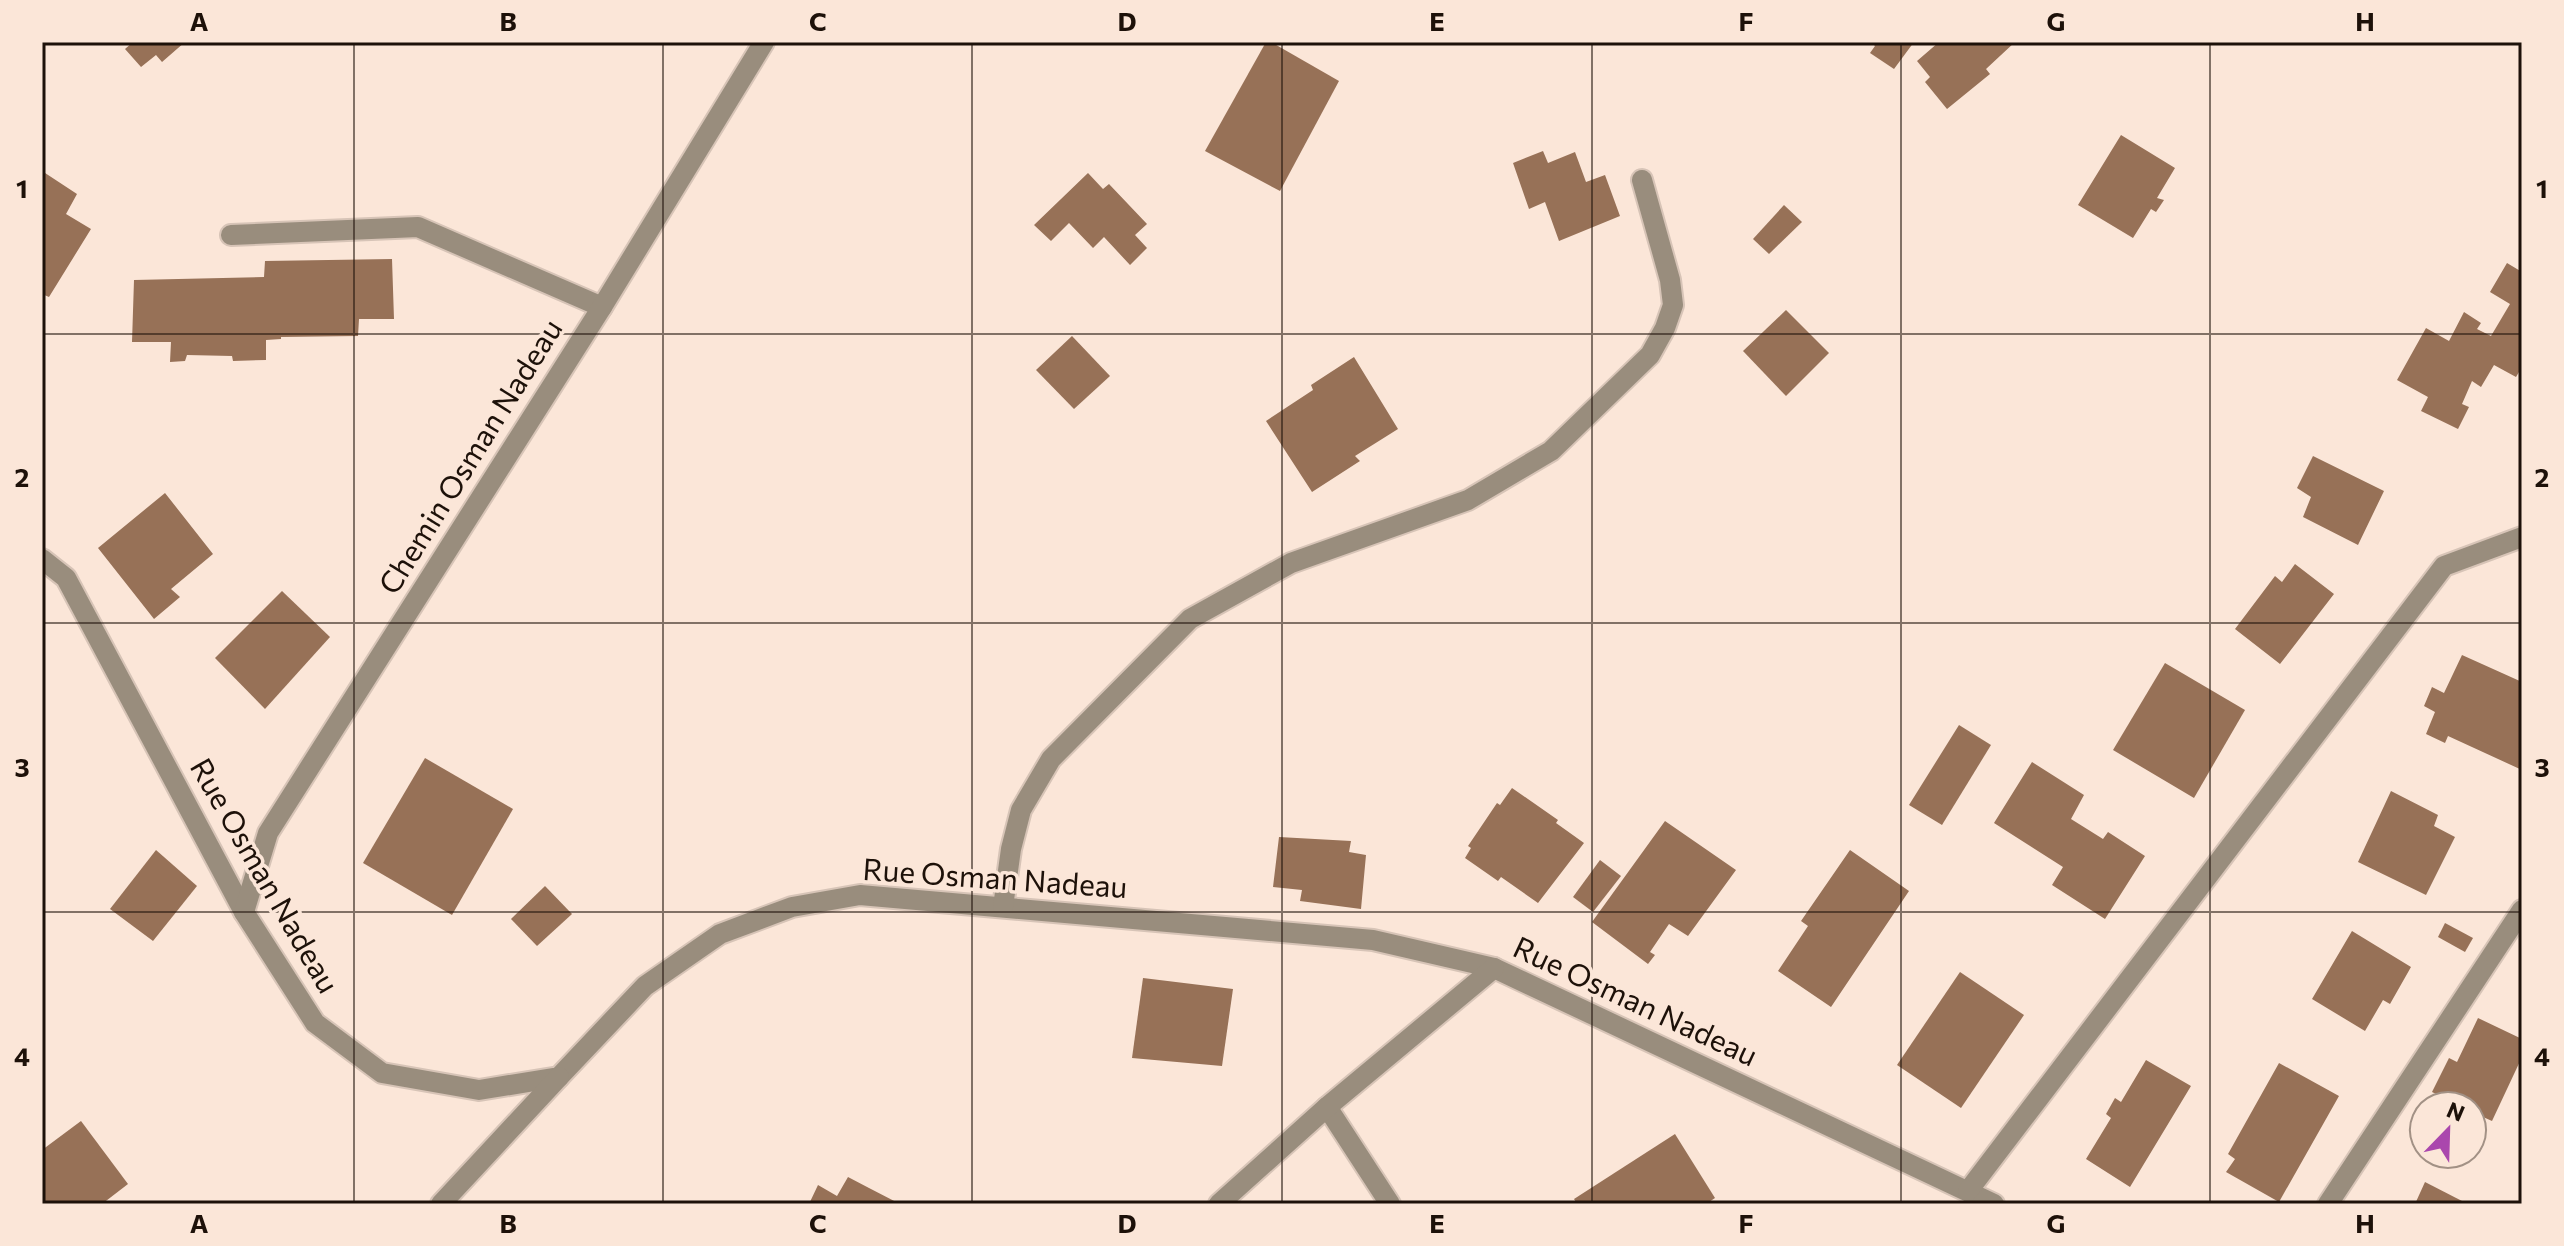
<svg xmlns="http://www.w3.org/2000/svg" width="2564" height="1246" viewBox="0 0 2564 1246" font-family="Commissioner,sans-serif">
<rect width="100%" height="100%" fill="#fbe6d8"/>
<g fill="#977157">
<path d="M133,42H185L162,62L156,55L141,67L125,49Z"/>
<path d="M1266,42H1271L1339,81L1280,191L1205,151Z"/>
<path d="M1871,42H1914L1894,69L1870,53L1875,46Z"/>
<path d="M1939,42H2015L1986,69L1990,74L1947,109L1925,82L1930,77L1917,61Z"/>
<path d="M2121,135L2175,168L2157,198L2164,200L2156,212L2151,209L2133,238L2078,205Z"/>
<path d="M1543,151L1548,163L1575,152L1586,182L1605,175L1620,216L1559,241L1545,202L1529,209L1513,163Z"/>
<path d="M42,171L77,194L66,214L91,229L49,297L42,294Z"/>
<path d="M1088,173L1103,189L1109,184L1147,224L1135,235L1147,248L1130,265L1104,237L1093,248L1069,223L1051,241L1034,225Z"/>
<path d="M1784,205L1802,222L1769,254L1753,239Z"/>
<path d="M392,259L394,319H359L358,336L281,337V339L266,340V360L233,361L232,356L187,355L185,361L170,362L171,342H132L134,280L264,277L265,261Z"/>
<path d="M2507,263L2522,272V367L2516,377L2494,365L2481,387L2472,381L2462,404L2469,407L2458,429L2421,411L2428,397L2397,380L2426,328L2449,341L2464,312L2481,323L2477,329L2491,336L2510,304L2490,292Z"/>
<path d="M1786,310L1829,353L1786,396L1743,351Z"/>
<path d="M1072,336L1110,376L1074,409L1036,370Z"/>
<path d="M1354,357L1398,429L1355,456L1360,461L1312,492L1266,421L1313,390L1311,385Z"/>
<path d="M2313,456L2384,491L2358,545L2303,517L2311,497L2297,488Z"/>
<path d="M165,493L213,554L171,589L180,597L154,619L98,548Z"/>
<path d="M2295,564L2334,594L2280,664L2235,629L2275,576L2282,582Z"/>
<path d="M282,591L330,637L265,709L215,658Z"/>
<path d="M2462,655L2522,682V770L2448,736L2445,743L2426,734L2435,712L2424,706L2432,687L2444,693Z"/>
<path d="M2165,663L2245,710L2194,798L2113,750Z"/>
<path d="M1959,725L1991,745L1942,825L1909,805Z"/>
<path d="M425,758L513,809L452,915L363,863Z"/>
<path d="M2032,762L2084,795L2071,819L2103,839L2108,832L2145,856L2105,919L2052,885L2063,867L1994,823Z"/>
<path d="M1512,788L1558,820L1556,823L1584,843L1538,903L1501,877L1498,881L1465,858L1471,848L1468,846L1497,803L1500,805Z"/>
<path d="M2391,791L2438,815L2434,826L2455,837L2426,895L2358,862Z"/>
<path d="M1665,821L1736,870L1688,936L1669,924L1650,952L1655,955L1648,964L1592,922Z"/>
<path d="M1279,837L1351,841L1349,852L1366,855L1361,909L1300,901L1302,890L1273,887Z"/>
<path d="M156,850L197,886L153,941L110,909Z"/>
<path d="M1850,850L1909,891L1831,1007L1778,971L1808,926L1801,921Z"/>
<path d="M1600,860L1621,876L1593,912L1573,897Z"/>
<path d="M545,886L572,914L537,946L511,919Z"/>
<path d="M2445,923L2473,938L2465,952L2438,937Z"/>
<path d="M2352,931L2411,967L2390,1004L2383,1000L2365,1031L2312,999Z"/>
<path d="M1960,972L2024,1015L1961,1108L1897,1065Z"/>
<path d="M1143,978L1233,989L1222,1066L1132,1058Z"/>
<path d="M2478,1018L2522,1039V1057L2492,1121L2472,1112V1106H2461L2432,1092L2449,1058L2457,1062Z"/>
<path d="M2146,1060L2191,1086L2130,1187L2086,1159L2111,1118L2106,1114L2115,1098L2121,1102Z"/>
<path d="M2279,1063L2339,1096L2279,1202L2226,1172L2235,1159L2228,1154Z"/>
<path d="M81,1121L128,1184L102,1204H42V1150Z"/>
<path d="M1675,1134L1715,1198L1706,1204H1577L1574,1199Z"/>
<path d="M848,1177L869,1188L900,1204H809L818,1185L837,1196Z"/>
<path d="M2425,1182L2462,1201L2461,1204H2415Z"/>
</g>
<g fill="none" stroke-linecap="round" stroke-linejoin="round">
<g stroke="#d7c4b7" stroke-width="24">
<g id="minor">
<path d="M231,235L418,227L602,307"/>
<path d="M42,559L66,578L244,912L315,1023L382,1073L479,1090L559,1077L645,986L720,934L792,907L860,895L1373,940L1494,968L1994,1204"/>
<path d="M1003,907L1011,849L1021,810L1051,759L1190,619L1291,563L1468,500L1551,451L1650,355L1665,328L1673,305L1670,280L1642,180"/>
<path d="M244,912L268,833L602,307L764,42"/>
<path d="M1327,1107L1390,1204"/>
<path d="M1968,1191L2444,566L2522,537"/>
<path d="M441,1204L559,1077"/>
<path d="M1219,1204L1327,1107L1494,968"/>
<path d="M2328,1204L2522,910"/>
</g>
</g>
<use href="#minor" stroke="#998d7d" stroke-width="20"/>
</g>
<path fill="none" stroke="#1d1109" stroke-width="2" stroke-opacity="0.55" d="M354,42V1204M663,42V1204M972,42V1204M1282,42V1204M1592,42V1204M1901,42V1204M2210,42V1204M42,334H2522M42,623H2522M42,912H2522"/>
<g text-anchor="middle" stroke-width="7" stroke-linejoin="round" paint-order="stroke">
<g font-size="30" fill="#1d1109" stroke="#fbe6d8">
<text transform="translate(471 457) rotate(-58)" y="10">Chemin Osman Nadeau</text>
<text transform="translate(264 876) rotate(60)" y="10">Rue Osman Nadeau</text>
<text transform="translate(995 879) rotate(4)" y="10">Rue Osman Nadeau</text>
<text transform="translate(1635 1002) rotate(25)" y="10">Rue Osman Nadeau</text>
</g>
</g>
<rect width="2564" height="1246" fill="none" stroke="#fbe6d8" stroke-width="88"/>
<g transform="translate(2448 1130) rotate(23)"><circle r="38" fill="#fbe6d8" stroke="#a29185" stroke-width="2"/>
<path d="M0-6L14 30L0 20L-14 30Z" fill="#aa47ad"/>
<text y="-12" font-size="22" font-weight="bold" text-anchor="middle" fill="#1d1109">N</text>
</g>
<rect x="44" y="44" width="2476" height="1158" fill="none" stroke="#1d1109" stroke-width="3"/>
<g font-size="26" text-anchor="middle" font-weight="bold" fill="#1d1109">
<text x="199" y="31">A</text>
<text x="508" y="31">B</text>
<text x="818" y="31">C</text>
<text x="1127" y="31">D</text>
<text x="1437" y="31">E</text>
<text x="1746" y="31">F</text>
<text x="2056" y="31">G</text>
<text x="2365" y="31">H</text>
<text x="22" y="198">1</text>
<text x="2542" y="198">1</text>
<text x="22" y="487">2</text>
<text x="2542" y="487">2</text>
<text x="22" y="777">3</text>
<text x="2542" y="777">3</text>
<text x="22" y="1066">4</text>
<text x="2542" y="1066">4</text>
<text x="199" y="1233">A</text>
<text x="508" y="1233">B</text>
<text x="818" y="1233">C</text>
<text x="1127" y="1233">D</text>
<text x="1437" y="1233">E</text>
<text x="1746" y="1233">F</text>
<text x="2056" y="1233">G</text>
<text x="2365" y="1233">H</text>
</g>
</svg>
